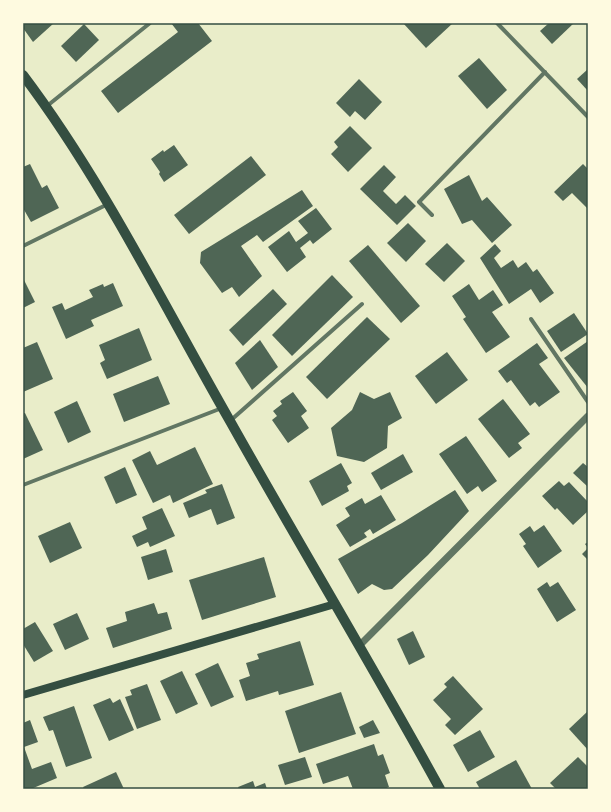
<svg xmlns="http://www.w3.org/2000/svg" width="611" height="812" viewBox="0 0 611 812" font-family="Ubuntu,sans-serif">
<rect width="100%" height="100%" fill="#e9edc9"/>
<g fill="#4f6655">
<path d="M23,23H54L33,42L23,28Z"/>
<path d="M171,23H198L212,41L118,113L101,91L178,32Z"/>
<path d="M403,23H453L426,48Z"/>
<path d="M549,23H574L552,44L540,31Z"/>
<path d="M84,24L99,40L76,62L61,46Z"/>
<path d="M479,58L507,90L487,109L458,76Z"/>
<path d="M588,69V91L577,79Z"/>
<path d="M359,79L382,102L365,120L355,111L350,117L336,103Z"/>
<path d="M350,126L372,148L348,172L331,154L338,147L334,142Z"/>
<path d="M174,145L188,165L164,182L159,174L160,172L151,159L163,150L164,152Z"/>
<path d="M251,156L266,175L189,234L174,215Z"/>
<path d="M30,164L42,188L47,185L59,208L31,222L23,208V167Z"/>
<path d="M583,164L588,169L587,208L572,193L563,201L554,192Z"/>
<path d="M384,165L396,177L383,191L396,204L405,195L416,206L397,225L360,189Z"/>
<path d="M469,175L482,201L487,197L512,225L492,243L472,220L462,224L444,189Z"/>
<path d="M302,190L313,206L263,242L257,235L241,246L262,276L239,297L232,287L222,293L200,263L201,252Z"/>
<path d="M316,208L332,229L313,244L310,240L300,248L306,257L287,272L268,247L289,231L296,242L308,233L298,221Z"/>
<path d="M408,223L426,241L406,262L387,243Z"/>
<path d="M447,243L465,261L444,282L425,264Z"/>
<path d="M495,244L501,251L494,258L501,268L513,260L518,268L526,262L533,272L537,269L554,293L540,303L531,289L509,304L480,258Z"/>
<path d="M368,245L420,306L401,323L349,261Z"/>
<path d="M332,275L353,297L292,356L272,335Z"/>
<path d="M23,278L35,302L23,308Z"/>
<path d="M113,283L123,306L91,320L94,326L66,339L52,307L62,303L65,310L93,297L89,290L103,284L104,287Z"/>
<path d="M469,284L479,300L493,290L503,305L492,312L510,337L486,353L463,319L466,317L452,296Z"/>
<path d="M273,289L287,304L243,346L229,330Z"/>
<path d="M574,313L588,334L561,352L547,331Z"/>
<path d="M367,317L390,339L327,399L306,377Z"/>
<path d="M139,328L152,360L107,379L100,363L105,360L99,345Z"/>
<path d="M260,340L278,367L252,390L235,363Z"/>
<path d="M588,341V388L564,358Z"/>
<path d="M37,342L53,379L23,392V348Z"/>
<path d="M537,343L548,358L539,364L560,392L539,407L535,402L530,406L511,380L507,383L498,371Z"/>
<path d="M447,352L468,380L436,404L415,376Z"/>
<path d="M158,376L170,404L124,422L113,394Z"/>
<path d="M293,392L307,411L301,416L309,428L288,443L272,420L277,416L273,411L282,404L280,401Z"/>
<path d="M360,392L374,399L390,392L402,418L388,426L387,448L364,462L337,456L331,428L352,410Z"/>
<path d="M503,399L530,434L518,443L522,448L509,458L478,419Z"/>
<path d="M77,401L91,432L68,443L54,412Z"/>
<path d="M23,413H25L43,450L23,459Z"/>
<path d="M466,436L497,481L482,492L478,486L467,494L439,454Z"/>
<path d="M195,447L213,484L173,503L170,495L153,503L132,460L150,451L157,465Z"/>
<path d="M403,454L413,472L381,490L371,473Z"/>
<path d="M341,463L352,483L347,486L349,491L322,506L309,481Z"/>
<path d="M583,463L588,467V487L573,473Z"/>
<path d="M125,467L137,495L116,504L104,477Z"/>
<path d="M559,481L564,486L569,482L588,502V511L573,525L557,508L555,510L542,496Z"/>
<path d="M222,484L235,518L217,525L211,509L189,518L183,503L207,493L205,490Z"/>
<path d="M455,490L469,511L428,555L392,589L384,590L372,584L358,594L338,559L402,523Z"/>
<path d="M381,495L396,520L373,534L370,529L364,533L367,537L350,547L336,525L350,516L345,508L362,498L365,504Z"/>
<path d="M162,508L175,536L150,547L148,542L137,547L132,536L147,529L142,517Z"/>
<path d="M70,522L82,548L50,563L38,536Z"/>
<path d="M544,525L562,551L538,568L523,546L526,544L519,534L530,526L534,532Z"/>
<path d="M588,542V560L582,554L588,548L585,544Z"/>
<path d="M166,549L173,572L148,580L141,557Z"/>
<path d="M264,557L276,597L202,620L189,580Z"/>
<path d="M547,582L550,587L558,582L576,610L557,622L537,589Z"/>
<path d="M154,603L158,614L167,612L172,629L113,648L106,628L127,621L125,612Z"/>
<path d="M77,613L89,639L65,650L53,624Z"/>
<path d="M35,622L53,651L34,662L23,644V629Z"/>
<path d="M413,631L425,657L409,665L397,639Z"/>
<path d="M300,641L314,685L279,695L278,691L246,701L239,680L250,676L246,663L259,659L257,654Z"/>
<path d="M218,663L234,697L211,707L195,674Z"/>
<path d="M182,671L198,704L176,714L160,681Z"/>
<path d="M453,676L483,709L455,735L445,725L451,719L433,700L447,687L444,684Z"/>
<path d="M147,684L161,720L137,729L125,697L132,695L130,690Z"/>
<path d="M341,692L356,734L299,753L285,711Z"/>
<path d="M110,698L113,703L120,699L134,730L109,741L93,705Z"/>
<path d="M74,706L92,758L66,767L53,730L49,731L43,717Z"/>
<path d="M588,711V750L569,729Z"/>
<path d="M30,720L38,742L24,747L32,769L51,762L57,778L31,789H23V723Z"/>
<path d="M373,720L380,733L364,738L359,727Z"/>
<path d="M480,730L495,757L468,772L453,745Z"/>
<path d="M374,744L378,756L383,754L390,773L385,775L389,787L384,789H353L348,776L323,784L316,764Z"/>
<path d="M305,757L312,777L285,785L278,765Z"/>
<path d="M578,757L588,767V789H556L550,783Z"/>
<path d="M516,760L532,789H480L476,782Z"/>
<path d="M116,772L124,789H84L83,787Z"/>
<path d="M253,781L255,787L265,783L267,789H239L238,787Z"/>
</g>
<g fill="none" stroke-linecap="round" stroke-linejoin="round">
<g stroke="#617663" stroke-width="4">
<path d="M497,23L588,117"/>
<path d="M47,106L150,23"/>
<path d="M432,215L419,202L545,72"/>
<path d="M23,246L108,204"/>
<path d="M531,319L588,402"/>
<path d="M230,421L362,304"/>
<path d="M23,485L222,408"/>
</g>
<path stroke="#617663" stroke-width="7" d="M360,645L588,416"/>
<path stroke="#344e41" stroke-width="8" d="M23,695L335,604"/>
<path stroke="#344e41" stroke-width="10" d="M23,75C103,181 164,306 230,421C299,544 372,665 440,789"/>
</g>
<rect width="611" height="812" fill="none" stroke="#fefae0" stroke-width="48"/>
<rect x="24" y="24" width="563" height="764" fill="none" stroke="#344e41" stroke-width="1.5"/>
</svg>
